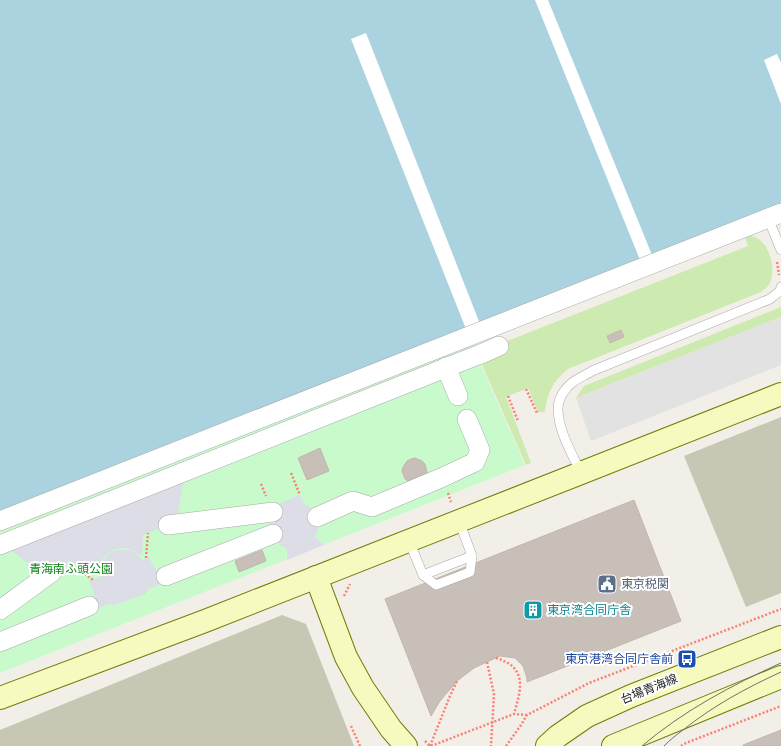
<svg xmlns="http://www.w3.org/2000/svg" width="781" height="746" viewBox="0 0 781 746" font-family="Karla,'Noto Sans JP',sans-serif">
<rect width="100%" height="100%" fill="#f2efe9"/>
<g fill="#c7c7b4">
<path d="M781,417V593L746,607L684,456Z"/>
<path d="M282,615L306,624L354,746H0V730Z"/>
</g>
<g fill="#cdebb0">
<path d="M744,235C747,235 751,235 753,236C770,242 778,272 768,286C767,288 763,290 761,292L568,369C553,381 547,393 545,412H538L528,388L506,397L531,463L526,465L479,358L495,357L508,351L505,342L748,246Z"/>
<path d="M781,307V317L576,398L584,386Z"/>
</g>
<path fill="#c8facc" d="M470,340L525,465L0,673V520Z"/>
<path fill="#e2e2e2" d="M781,317V365L591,441L576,398Z"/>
<g fill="#dddde8">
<path d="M185,473L178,513L166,519L168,525L143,535L142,556L130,549L121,548L113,550L106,555L101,561L98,569L97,573L77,562L52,572L48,566L37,570L3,544Z"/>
<path d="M300,495L303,502L311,508L316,514L318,522V530L315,537L324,545L287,560V549L280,545L275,539L271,532V524L272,516L271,507Z"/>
<path d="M121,550H129L137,554L143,560L149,557L153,566L157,570L164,571L168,581L149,589L145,594L114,605L109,604L91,611L94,593L89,581L99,577V569L102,562L107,556L113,551Z"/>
</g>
<path fill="#aad3df" d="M0,0H781V204L0,516Z"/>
<g fill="#fff">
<path d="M535,0H548L652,255L640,260Z"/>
<path d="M366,33L480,324L466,329L351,39Z"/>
<path d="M777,54L781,63V104L764,60Z"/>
</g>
<g fill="#c7bfb8" stroke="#c4b6ab">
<path d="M621,330L624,337L610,343L607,336Z"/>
<path d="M320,448L329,471L307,480L298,458Z"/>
<path d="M415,458L422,461L425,464L427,472L426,476L412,483L405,479L402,471L403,467L407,461L411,459Z"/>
<path d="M634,500L681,621L527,682V678L523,666L515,658L500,656L474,668L457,681L440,701L431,716L385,599Z"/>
<path d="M262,550L266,561L239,572L235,561Z"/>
<path d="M781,730V746H743V745Z"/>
</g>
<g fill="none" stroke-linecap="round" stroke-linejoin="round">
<g stroke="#a9a9a9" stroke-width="10">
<g id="lane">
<path d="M768,218L781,250"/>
<path d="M581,473C572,454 558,430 558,409C558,398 565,388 573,382C578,378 586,375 592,371L770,299L780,291L781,287"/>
<path d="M409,541L423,575L436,585L470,572L472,556L459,521"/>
<path d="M423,575L472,556"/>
</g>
</g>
<g stroke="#a9a9a9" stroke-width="20">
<g id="street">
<path d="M481,354L499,346"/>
<path d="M446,367L458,396"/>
<path d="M317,517L353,501L372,507L441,478L475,462L480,450L467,419"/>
<path d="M0,521L700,245L781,213"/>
<path d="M168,525L273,512"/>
<path d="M0,545L478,355"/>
<path d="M166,576L273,534"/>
<path d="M0,610L52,572"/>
<path d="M0,642L89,606"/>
</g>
</g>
<g stroke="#707d05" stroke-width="24">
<g id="secondary">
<path d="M316,577L346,657L363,688L391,729L406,746"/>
<path d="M0,698L205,621L581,473L781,394"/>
<path d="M547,746L558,736L587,716L631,696L781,637"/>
<path d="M613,746L781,677"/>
</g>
</g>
<g stroke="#fa8072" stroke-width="2.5" stroke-dasharray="2 2" stroke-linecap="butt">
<path d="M777,262L779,275"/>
<path d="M526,389L537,413"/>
<path d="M508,396L518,421"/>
<path d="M291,473L300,495"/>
<path d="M261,484L266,496"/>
<path d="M448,493L451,502"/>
<path d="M146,558L148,533"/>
<path d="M72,564L93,580"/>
<path d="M344,596L350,584"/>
<path d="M496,658C500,659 504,661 508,663C527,675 519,696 514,714"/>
<path d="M487,662L494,694L491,746"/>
<path d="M351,726L360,746"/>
<path d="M425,741L430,746"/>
<path d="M430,746L450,696L457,681"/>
<path d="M431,746L514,714L527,715"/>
<path d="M506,746L521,725L527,715L589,683L781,609"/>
<path d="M681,746L686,743L781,706"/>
</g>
<use href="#lane" stroke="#fff" stroke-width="9"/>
<use href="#street" stroke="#fff" stroke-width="19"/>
<use href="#secondary" stroke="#f7fabf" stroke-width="22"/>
<g stroke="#707070" stroke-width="1">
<path d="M642,746C683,711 732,685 781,663"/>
<path d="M664,746C670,740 676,735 683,730C713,706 746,688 781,672"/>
</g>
</g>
<defs>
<g id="civic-square" transform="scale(1)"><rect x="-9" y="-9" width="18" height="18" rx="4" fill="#5c6f8a" stroke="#fff"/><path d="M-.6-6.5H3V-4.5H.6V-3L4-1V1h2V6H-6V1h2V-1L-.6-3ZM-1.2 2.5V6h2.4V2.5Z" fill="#fff"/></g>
<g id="building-square" transform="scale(1)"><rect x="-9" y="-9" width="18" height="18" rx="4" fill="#0f9aa8" stroke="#fff"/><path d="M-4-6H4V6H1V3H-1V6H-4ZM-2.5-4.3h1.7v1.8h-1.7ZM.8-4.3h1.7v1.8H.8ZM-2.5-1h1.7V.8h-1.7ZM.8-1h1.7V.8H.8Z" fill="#fff"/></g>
<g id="bus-square" transform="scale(1)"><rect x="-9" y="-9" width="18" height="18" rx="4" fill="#1a4fb4" stroke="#fff"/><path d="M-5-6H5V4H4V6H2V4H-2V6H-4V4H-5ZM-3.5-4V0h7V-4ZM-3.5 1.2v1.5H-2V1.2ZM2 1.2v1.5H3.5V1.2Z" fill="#fff"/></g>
</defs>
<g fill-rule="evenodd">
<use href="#civic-square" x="607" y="584"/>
<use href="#building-square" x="533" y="610"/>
<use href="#bus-square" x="687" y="659"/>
</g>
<g text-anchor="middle" stroke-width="4" stroke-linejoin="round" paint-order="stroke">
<g font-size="12" fill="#0c8416" stroke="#fff">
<text x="71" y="573">青海南ふ頭公園</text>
</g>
<g font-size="12" fill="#4e5e75" stroke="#fff" text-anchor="start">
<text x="621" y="588">東京税関</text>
</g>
<g font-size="12" fill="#0d838f" stroke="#fff" text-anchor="start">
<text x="547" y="614">東京湾合同庁舎</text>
</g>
<g font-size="12" fill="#164399" stroke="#fff" text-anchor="end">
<text x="673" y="663">東京港湾合同庁舎前</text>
</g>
<g font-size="12" fill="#222" stroke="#fff">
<text transform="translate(649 689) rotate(-22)" y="4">台場青海線</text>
</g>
</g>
</svg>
